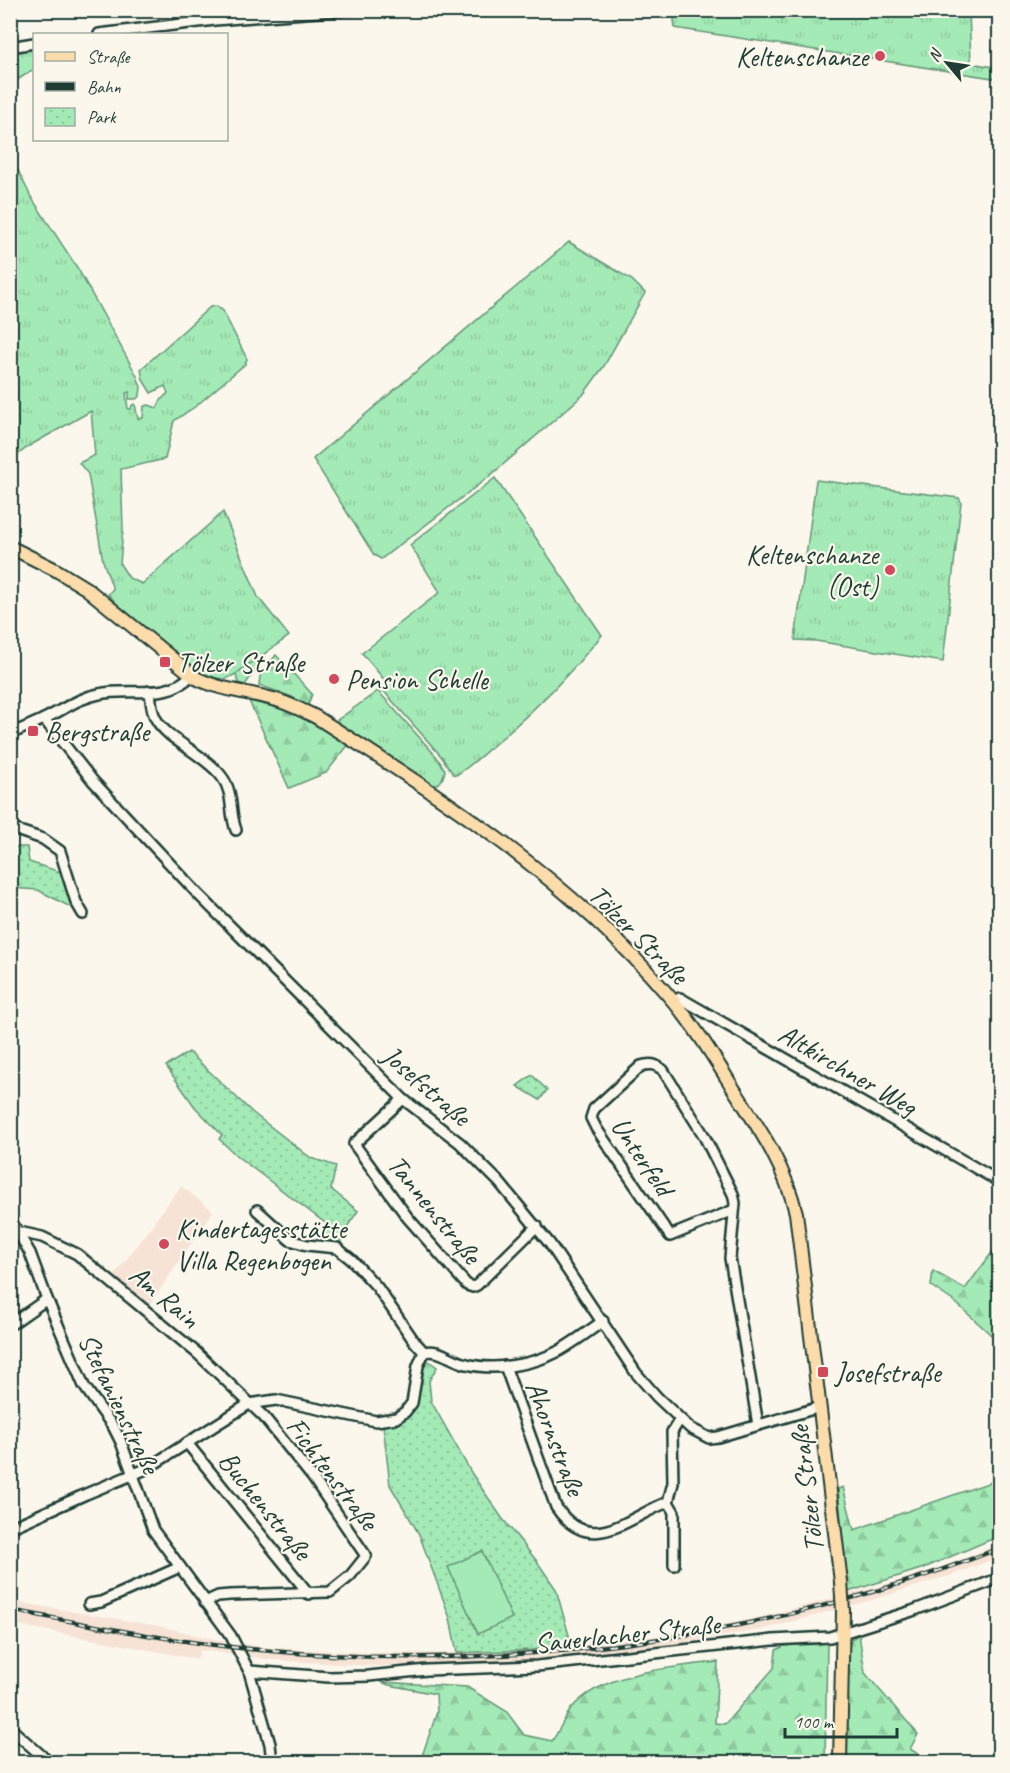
<svg xmlns="http://www.w3.org/2000/svg" width="1010" height="1773" viewBox="0 0 1010 1773" font-family="Caveat,sans-serif">
<defs>
<pattern id="grass-tufts" width="24" height="20" patternUnits="userSpaceOnUse" patternTransform="scale(1.5)"><rect width="24" height="20" fill="#a4eab6"/><path d="M3 7l-1-3M5 7V3M7 7l1-3M15 17l-1-3M17 17v-4M19 17l1-3" fill="none" stroke="#8dca9d"/></pattern>
<pattern id="forest-firs" width="22" height="20" patternUnits="userSpaceOnUse" patternTransform="scale(1.5)"><rect width="22" height="20" fill="#a4eab6"/><path d="M5 1l3.5 6h-7zM16 11l3.5 6h-7z" fill="#8dca9d"/></pattern>
<pattern id="park-dots" width="8" height="8" patternUnits="userSpaceOnUse" patternTransform="scale(1.5)"><rect width="8" height="8" fill="#a4eab6"/><path d="M2 2h.1M6 6h.1" fill="none" stroke="#8dca9d" stroke-width="1.8" stroke-linecap="round"/></pattern>
</defs>
<rect width="100%" height="100%" fill="#fbf7ec"/>
<filter id="ink" filterUnits="userSpaceOnUse"><feTurbulence type="fractalNoise" baseFrequency=".0167" numOctaves="2"/><feDisplacementMap in="SourceGraphic" scale="12" xChannelSelector="R" yChannelSelector="G"/><feConvolveMatrix kernelMatrix="1 2 1 2 8 2 1 2 1" color-interpolation-filters="sRGB"/></filter>
<g filter="url(#ink)">
<g fill="#f6e3d5">
<path d="M181,1186L213,1211L149,1306L114,1276Z"/>
<path d="M999,1544V1557L952,1575L868,1601L761,1630L655,1647L543,1660L374,1666L272,1660L200,1650L197,1659L11,1624L10,1601L159,1626L222,1641L272,1648L374,1653H457L531,1650L653,1637L758,1618L898,1581L950,1564Z"/>
</g>
<g fill="url(#grass-tufts)" stroke="#629475" stroke-width="1.5">
<path d="M673,11H969L971,63L999,68V79L675,28Z"/>
<path d="M34,48V69L11,84V52Z"/>
<path d="M10,154L31,197L78,269L137,376L141,387L140,396L136,399H129V392L126,393L128,409H131L132,405L135,404L138,419L143,418L144,406L149,405L157,408L161,400L168,393L165,386L151,393L143,380L141,369L210,307L217,306L223,311L247,359L245,364L196,406L174,421L165,459L121,469L123,529L120,564L129,578L142,584L223,512L258,597L289,636L236,674L226,679L213,678L199,673L116,603L108,594L113,589L103,561L88,474L79,463L95,455L91,411L29,446L11,460Z"/>
<path d="M569,242L632,280L645,293L604,366L583,395L490,476L381,559L374,555L313,459Z"/>
<path d="M495,478L602,635C570,674 534,711 496,743C483,754 471,766 456,775L453,774L441,756L381,688L387,683L362,653L440,592L410,545Z"/>
<path d="M816,480L959,498L961,502L943,662L816,641L795,640Z"/>
<path d="M378,691L436,756L445,770C443,780 440,785 430,786L333,723Z"/>
</g>
<g fill="url(#forest-firs)" stroke="#629475" stroke-width="1.5">
<path d="M276,655L312,694L307,708L292,697L259,685L260,676Z"/>
<path d="M257,658L262,661L245,685L238,683L236,674Z"/>
<path d="M249,701L302,714L350,743L326,773L289,788Z"/>
<path d="M999,1243V1342L956,1303L931,1286L933,1271L965,1289Z"/>
<path d="M999,1479V1536L924,1568L848,1592L838,1489L843,1487L854,1530Z"/>
<path d="M859,1634L865,1673L918,1734L910,1749L931,1762H846L848,1647L852,1639Z"/>
<path d="M827,1642L825,1762H420L437,1712L436,1694L389,1685L381,1682L467,1687L506,1711L524,1735L552,1741C559,1731 564,1719 571,1709C601,1672 673,1667 718,1662L715,1723L725,1724L774,1668L776,1650L784,1646Z"/>
</g>
<g fill="url(#park-dots)" stroke="#629475" stroke-width="1.5">
<path d="M10,847H27L29,862L64,873L76,910L38,890L11,888Z"/>
<path d="M189,1052L253,1113L311,1158L336,1166L331,1189L358,1211L341,1236V1244L320,1242L329,1226L238,1157L219,1139L222,1135L195,1107L166,1066Z"/>
<path d="M532,1075L547,1090L540,1100L517,1086Z"/>
<path d="M423,1357L437,1367L429,1381L431,1401L472,1474L502,1518L536,1560L556,1589L572,1646L531,1650L457,1653L450,1618L419,1534L390,1485L383,1425L398,1420L408,1413Z"/>
</g>
<path fill="#a4eab6" stroke="#629475" stroke-width="1.5" d="M482,1551L512,1618L478,1634L448,1567Z"/>
<g fill="none" stroke-linecap="round" stroke-linejoin="round">
<g stroke="#1f3d34" stroke-width="14">
<g id="minor">
<path d="M99,34L215,20L344,10"/>
<path d="M10,47L34,43"/>
<path d="M150,691C151,700 151,711 156,719C167,740 206,755 222,777C234,793 229,812 236,830"/>
<path d="M44,719L93,781L198,894L403,1099L460,1143L499,1182L550,1244L636,1373L657,1397L690,1428L709,1438L718,1437L820,1407"/>
<path d="M10,734C22,729 33,724 44,719C63,710 78,698 99,694C129,687 169,701 191,675"/>
<path d="M10,828L43,839L60,851L76,902L83,914"/>
<path d="M673,1001L680,998L1000,1182"/>
<path d="M403,1099L354,1144L408,1218L467,1285L473,1287L477,1285L537,1226"/>
<path d="M257,1210L290,1240L307,1245L337,1248L352,1260L377,1287L414,1341L424,1352"/>
<path d="M734,1210L670,1236L596,1128L591,1118L594,1109L641,1066C650,1063 655,1064 663,1070L703,1134L733,1194L735,1203L730,1258L758,1425"/>
<path d="M10,1219L30,1253L47,1299L84,1386L114,1428L121,1442L153,1530L231,1636L249,1671L270,1744L272,1762"/>
<path d="M19,1232L42,1237L77,1254L197,1353L264,1417L313,1478L366,1556L350,1576L330,1592L230,1595L218,1596L205,1602"/>
<path d="M10,1325L47,1299"/>
<path d="M424,1352C440,1348 451,1361 467,1364C494,1371 532,1365 557,1352C573,1343 588,1332 603,1321"/>
<path d="M505,1366L556,1507C590,1558 628,1517 668,1502L673,1483L672,1432L680,1419"/>
<path d="M187,1443L309,1594"/>
<path d="M668,1502L674,1512V1565"/>
<path d="M10,1528L86,1494L146,1469L249,1404L276,1400L376,1421L396,1418L405,1412L412,1403L418,1366L424,1352"/>
<path d="M89,1604L101,1602L180,1567"/>
<path d="M249,1671L329,1677L369,1676L427,1670L537,1666L773,1640L830,1637L912,1611L1000,1578"/>
<path d="M10,1728L49,1762"/>
</g>
</g>
<g stroke="#1f3d34" stroke-width="16">
<g id="major">
<path d="M10,547L56,570L87,589L196,678C220,690 247,692 273,699C288,703 302,710 316,717C443,797 570,880 668,995C693,1023 713,1056 733,1088C759,1128 785,1166 796,1213L841,1582"/>
<path d="M840,1762L843,1611"/>
</g>
</g>
<use href="#minor" stroke="#fbf7ec" stroke-width="9"/>
<use href="#major" stroke="#fddcac" stroke-width="12"/>
<g stroke="#1f3d34" stroke-width="4.5">
<path id="rail" d="M10,1610C86,1624 163,1640 240,1648C496,1675 760,1643 1000,1548"/>
</g>
<use href="#rail" stroke="#fbf7ec" stroke-width="2" stroke-dasharray="7" stroke-linecap="butt"/>
<g stroke="#1f3d34" stroke-width="16" stroke-linecap="butt">
<path id="major-bridge" d="M841,1582L843,1611"/>
</g>
<use href="#major-bridge" stroke="#fddcac" stroke-width="12"/>
</g>
</g>
<g fill="#d1495b" stroke="#fbf7ec" stroke-width="2">
<circle cx="880" cy="56" r="6"/>
<circle cx="890" cy="570" r="6"/>
<rect x="159" y="656" width="12" height="12" rx="3"/>
<circle cx="334" cy="679" r="6"/>
<rect x="27" y="725" width="12" height="12" rx="3"/>
<circle cx="164" cy="1244" r="6"/>
<rect x="817" y="1366" width="12" height="12" rx="3"/>
</g>
<g text-anchor="middle" stroke-width="4.5" stroke-linejoin="round" paint-order="stroke">
<g font-size="28" fill="#1f3d34" stroke="#fbf7ec" text-anchor="start">
<text x="868" y="66" text-anchor="end">Keltenschanze</text>
<text x="878" y="564" text-anchor="end">Keltenschanze<tspan x="878" dy="32">(Ost)</tspan></text>
<text x="177" y="672">Tölzer Straße</text>
<text x="346" y="689">Pension Schelle</text>
<text x="45" y="741">Bergstraße</text>
<text x="176" y="1238">Kindertagesstätte<tspan x="176" dy="32">Villa Regenbogen</tspan></text>
<text x="835" y="1382">Josefstraße</text>
</g>
<g font-size="28" fill="#1f3d34" stroke="#fbf7ec">
<text transform="translate(639 934) rotate(45)" y="10">Tölzer Straße</text>
<text transform="translate(848 1069) rotate(30)" y="10">Altkirchner Weg</text>
<text transform="translate(427 1085) rotate(41)" y="10">Josefstraße</text>
<text transform="translate(643 1156) rotate(56)" y="10">Unterfeld</text>
<text transform="translate(435 1209) rotate(51)" y="10">Tannenstraße</text>
<text transform="translate(165 1296) rotate(40)" y="10">Am Rain</text>
<text transform="translate(120 1403) rotate(64)" y="10">Stefanienstraße</text>
<text transform="translate(556 1438) rotate(69)" y="10">Ahornstraße</text>
<text transform="translate(333 1473) rotate(53)" y="10">Fichtenstraße</text>
<text transform="translate(806 1489) rotate(-97)" y="10">Tölzer Straße</text>
<text transform="translate(266 1505) rotate(51)" y="10">Buchenstraße</text>
<text transform="translate(627 1633) rotate(-6)" y="10">Sauerlacher Straße</text>
</g>
</g>
<rect width="1010" height="1773" fill="none" stroke="#fbf7ec" stroke-width="36"/>
<rect x="18" y="18" width="974" height="1737" fill="none" stroke="#1f3d34" stroke-width="2" filter="url(#ink)"/>
<rect x="33" y="33" width="195" height="108" fill="#fbf7ec" stroke="#a3ada2" stroke-width="1.5"/>
<rect x="45" y="52" width="30" height="9" fill="#fddcac" stroke="#a3ada2" stroke-width="1.5"/>
<text x="87" y="63" font-size="18" fill="#1f3d34">Straße</text>
<rect x="45" y="82" width="30" height="9" fill="#1f3d34" stroke="#a3ada2" stroke-width="1.5"/>
<text x="87" y="93" font-size="18" fill="#1f3d34">Bahn</text>
<rect x="45" y="108" width="30" height="18" fill="url(#park-dots)" stroke="#a3ada2" stroke-width="1.5"/>
<text x="87" y="123" font-size="18" fill="#1f3d34">Park</text>
<g transform="translate(947 63) rotate(299)" stroke="#fbf7ec" stroke-width="4.5" paint-order="stroke">
<path d="M0-4.5L10 22L0 15L-10 22Z" fill="#1f3d34"/>
<text y="-9" font-size="16" font-weight="bold" text-anchor="middle" fill="#1f3d34">N</text>
</g>
<path d="M785 1728v9h112v-9" fill="none" stroke="#1f3d34" stroke-width="3"/>
<text x="794" y="1728" font-size="18" fill="#1f3d34" stroke="#fbf7ec" stroke-width="4.5" paint-order="stroke">100 m</text>
</svg>
